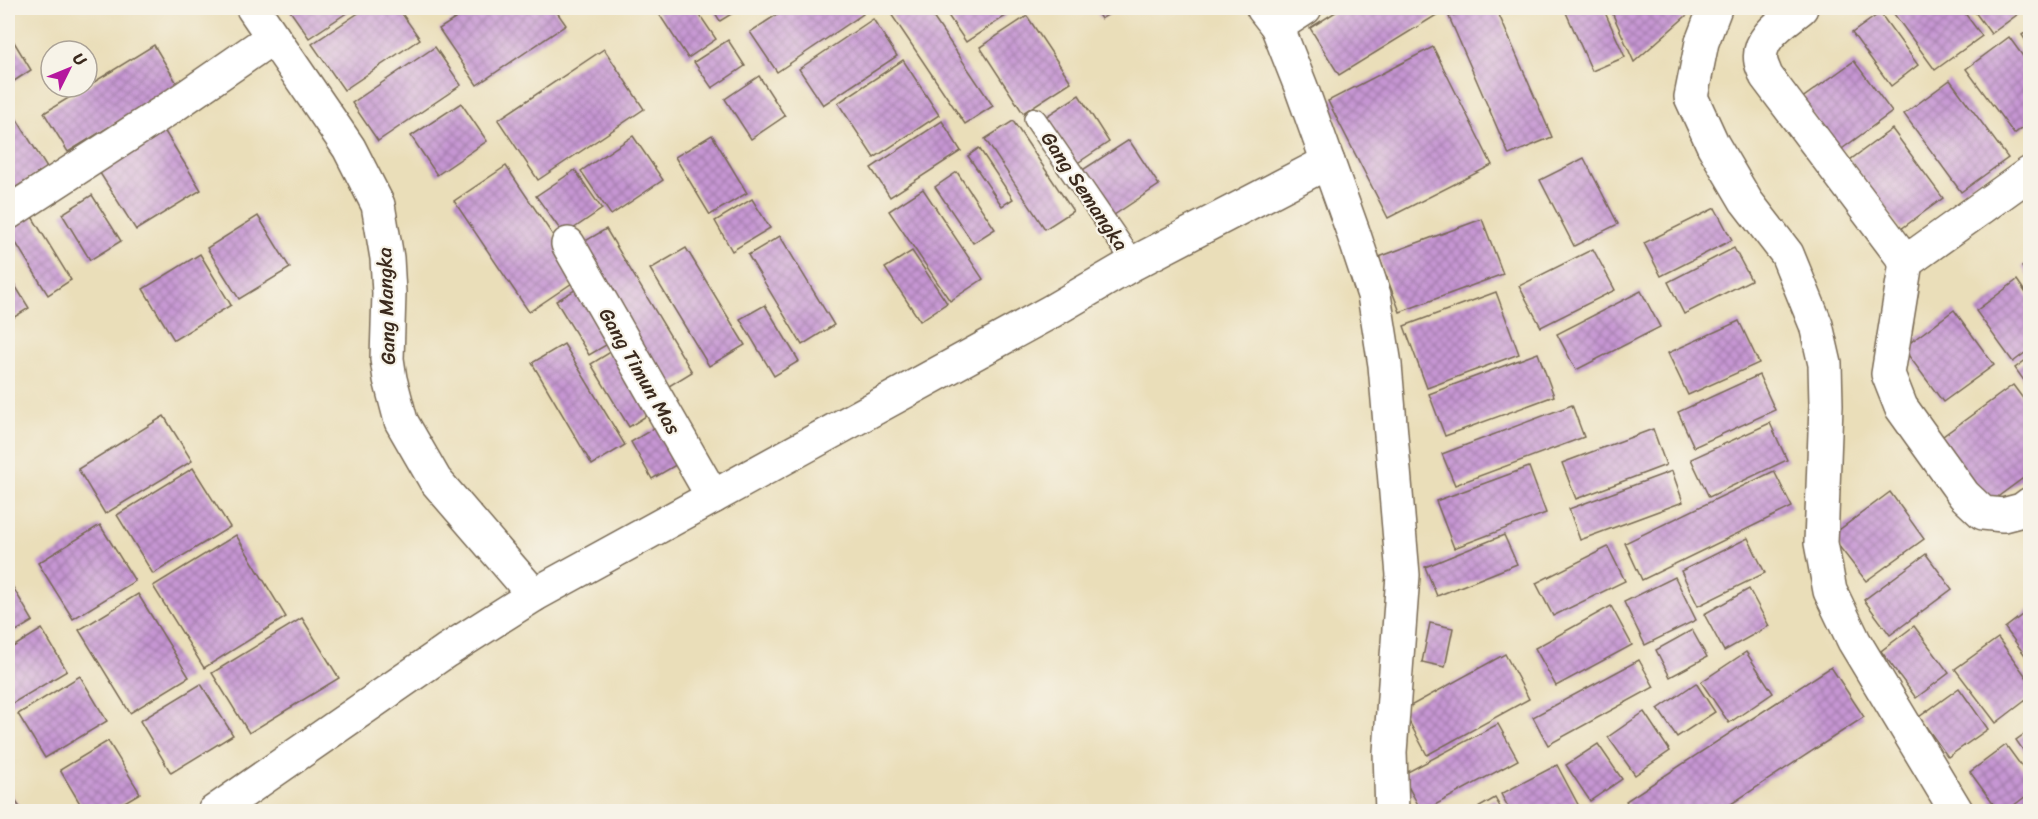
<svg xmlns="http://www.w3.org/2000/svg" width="2038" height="819" viewBox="0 0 2038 819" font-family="Sriracha,sans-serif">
<defs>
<pattern id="building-cross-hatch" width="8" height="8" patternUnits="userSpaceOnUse" patternTransform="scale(1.5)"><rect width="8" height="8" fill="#c696d3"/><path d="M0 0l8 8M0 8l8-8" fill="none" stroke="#a27bab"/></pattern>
</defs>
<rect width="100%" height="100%" fill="#f7f3e8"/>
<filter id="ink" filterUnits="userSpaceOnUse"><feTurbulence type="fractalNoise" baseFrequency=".0167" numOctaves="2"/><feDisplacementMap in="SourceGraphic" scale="12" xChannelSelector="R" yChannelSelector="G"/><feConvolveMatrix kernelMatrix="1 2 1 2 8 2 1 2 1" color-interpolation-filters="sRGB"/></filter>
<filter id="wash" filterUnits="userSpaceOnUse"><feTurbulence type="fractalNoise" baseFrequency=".008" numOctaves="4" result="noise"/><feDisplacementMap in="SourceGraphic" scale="24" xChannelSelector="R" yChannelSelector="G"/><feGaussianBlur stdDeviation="1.35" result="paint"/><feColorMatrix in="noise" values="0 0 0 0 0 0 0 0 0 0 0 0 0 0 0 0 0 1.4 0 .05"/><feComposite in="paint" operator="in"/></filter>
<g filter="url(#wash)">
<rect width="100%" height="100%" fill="#eadeb9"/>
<g id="blocks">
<g fill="url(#building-cross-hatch)">
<path d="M288,8H354L309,38Z"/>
<path d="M366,8H398L420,39L344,90L312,44Z"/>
<path d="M472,8H554L566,25L477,85L439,29Z"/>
<path d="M655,8H695L716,39L688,58Z"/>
<path d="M712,8H741L720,21Z"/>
<path d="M787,8H859L863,14L777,72L750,32Z"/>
<path d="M887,8H927L993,106L965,124Z"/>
<path d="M943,8H1018L966,42Z"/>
<path d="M1094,8H1119L1101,19Z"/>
<path d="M1342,8H1448L1339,75L1310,28Z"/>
<path d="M1472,8H1496L1552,137L1509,155L1449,17Z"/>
<path d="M1564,8H1603L1625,57L1592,71Z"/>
<path d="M1610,8H1695L1634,62Z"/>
<path d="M1903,8H1961L1982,36L1935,70L1894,14Z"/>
<path d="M1972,8H2014L2018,14L1991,34Z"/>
<path d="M1880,13L1918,65L1891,86L1852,33Z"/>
<path d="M1027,16L1071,82L1023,113L980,47Z"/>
<path d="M873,19L897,56L823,105L799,69Z"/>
<path d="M2030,29V47L2022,35Z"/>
<path d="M8,32L31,70L8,85Z"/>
<path d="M2009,37L2030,66V122L2014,134L1966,69Z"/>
<path d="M728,40L745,66L712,88L694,62Z"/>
<path d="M154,45L178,85L68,152L44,113Z"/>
<path d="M435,47L461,85L378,141L352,103Z"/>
<path d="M1433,47L1492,165L1388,218L1328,101Z"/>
<path d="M604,49L644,109L538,180L498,120Z"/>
<path d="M903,60L939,115L874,158L838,103Z"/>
<path d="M1854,61L1892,112L1839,151L1801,99Z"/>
<path d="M759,76L785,116L751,139L725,99Z"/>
<path d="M1950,80L2008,158L1961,192L1904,114Z"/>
<path d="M1079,95L1109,142L1076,164L1045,117Z"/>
<path d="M461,103L487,141L437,175L411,136Z"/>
<path d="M8,105L47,168L10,191L8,186Z"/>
<path d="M942,121L961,151L890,197L871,168Z"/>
<path d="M1013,121L1073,211L1045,229L985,139Z"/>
<path d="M1892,129L1943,198L1901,229L1850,160Z"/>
<path d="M164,130L201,190L136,230L98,170Z"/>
<path d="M712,135L747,193L710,215L675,157Z"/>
<path d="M633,136L663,180L611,215L581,171Z"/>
<path d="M1129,140L1159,185L1111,217L1081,171Z"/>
<path d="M979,148L1013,199L1002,206L968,156Z"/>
<path d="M1584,158L1618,224L1574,246L1540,180Z"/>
<path d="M506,166L581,277L529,312L454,201Z"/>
<path d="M575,170L602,209L564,235L536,196Z"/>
<path d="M957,172L995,229L973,243L935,187Z"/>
<path d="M923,189L983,279L950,301L889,211Z"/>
<path d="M92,195L121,241L90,260L62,214Z"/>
<path d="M752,199L770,228L732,251L715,221Z"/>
<path d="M1715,208L1732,240L1661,276L1644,243Z"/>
<path d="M31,215L71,280L48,295L8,230Z"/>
<path d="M258,216L290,268L239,299L207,248Z"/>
<path d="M1482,219L1503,274L1400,312L1379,257Z"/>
<path d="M606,229L692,372L661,391L575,247Z"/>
<path d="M780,236L834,325L802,345L748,255Z"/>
<path d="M686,248L745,345L709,366L650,269Z"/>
<path d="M1734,248L1751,280L1684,314L1668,282Z"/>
<path d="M1593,249L1615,290L1541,327L1519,286Z"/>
<path d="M912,251L947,303L920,321L885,268Z"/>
<path d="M200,254L231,305L174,340L143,289Z"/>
<path d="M2030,260V279L2022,267Z"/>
<path d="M8,274L29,308L8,321Z"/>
<path d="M2017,280L2030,299V349L2013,362L1976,311Z"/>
<path d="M585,284L618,338L589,355L556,301Z"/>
<path d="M1641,291L1660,327L1576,370L1557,334Z"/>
<path d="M1496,292L1519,354L1427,388L1404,326Z"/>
<path d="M765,305L799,361L774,376L740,319Z"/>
<path d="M1954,310L1994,365L1943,402L1903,348Z"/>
<path d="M1739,321L1759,363L1688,395L1668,353Z"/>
<path d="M564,344L625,445L592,465L532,363Z"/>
<path d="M617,348L654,411L629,427L591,364Z"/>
<path d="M1538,353L1554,396L1445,436L1429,394Z"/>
<path d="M2030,357V389L2015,368Z"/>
<path d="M1759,375L1775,410L1694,447L1678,412Z"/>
<path d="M2013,385L2030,408V473L1988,504L1939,439Z"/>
<path d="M1572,405L1584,437L1455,485L1442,454Z"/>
<path d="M164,416L192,461L105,514L78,469Z"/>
<path d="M664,422L686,459L652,479L631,442Z"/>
<path d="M1770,423L1787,460L1709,497L1691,459Z"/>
<path d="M1653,429L1666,465L1576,499L1562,463Z"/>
<path d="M1529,467L1546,513L1454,548L1436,501Z"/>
<path d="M193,468L230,527L153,574L117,515Z"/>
<path d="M1672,471L1683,502L1580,540L1569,509Z"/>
<path d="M1774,471L1792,507L1642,580L1625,543Z"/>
<path d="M1890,492L1924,539L1866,581L1831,536Z"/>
<path d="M100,525L135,581L73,619L38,563Z"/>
<path d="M236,535L286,617L204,668L153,586Z"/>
<path d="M1504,535L1517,564L1437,596L1425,567Z"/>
<path d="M1748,538L1765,573L1698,606L1681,571Z"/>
<path d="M1608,547L1625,581L1553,616L1536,583Z"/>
<path d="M1926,554L1952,589L1890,635L1864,600Z"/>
<path d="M1675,577L1696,620L1645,645L1624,602Z"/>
<path d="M8,579L33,621L8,636Z"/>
<path d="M1749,589L1769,626L1724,651L1704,614Z"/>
<path d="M138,594L189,677L130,713L79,630Z"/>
<path d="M1611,606L1632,645L1556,686L1535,648Z"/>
<path d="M2030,609V662L2005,628Z"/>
<path d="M302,618L339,678L249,733L212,673Z"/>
<path d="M1430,623L1453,628L1445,667L1422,662Z"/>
<path d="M1914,626L1949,673L1916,698L1881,651Z"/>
<path d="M42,629L67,671L8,706V650Z"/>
<path d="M1692,630L1707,657L1670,677L1656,650Z"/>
<path d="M1998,638L2030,682V697L1996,723L1955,669Z"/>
<path d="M1746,652L1773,693L1729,723L1701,682Z"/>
<path d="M1505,654L1529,699L1427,755L1403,710Z"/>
<path d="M1639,660L1654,687L1548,745L1533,717Z"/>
<path d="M1831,667L1864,717L1719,812H1633L1626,801Z"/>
<path d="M80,676L107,721L45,758L18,714Z"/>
<path d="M1696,683L1715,712L1677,737L1658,709Z"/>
<path d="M201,684L233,735L171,773L140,721Z"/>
<path d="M1959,688L1988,729L1948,757L1919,717Z"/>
<path d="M1644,712L1670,751L1635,775L1608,737Z"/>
<path d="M1498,724L1518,760L1422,812L1402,775Z"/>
<path d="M2030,730V760L2016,740Z"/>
<path d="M108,741L140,793L108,812H85L60,770Z"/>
<path d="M1598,744L1622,779L1590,801L1566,765Z"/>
<path d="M2006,745L2030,778V793L2005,812H1999L1970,772Z"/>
<path d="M1557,765L1582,812H1511L1501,794Z"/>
<path d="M8,790L23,812H8Z"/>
<path d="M1495,798L1503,812H1471Z"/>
</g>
</g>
</g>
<g filter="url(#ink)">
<use href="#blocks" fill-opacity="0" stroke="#786954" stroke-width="1.5"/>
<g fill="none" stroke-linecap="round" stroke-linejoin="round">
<g stroke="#786954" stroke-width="24">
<path id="lane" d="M1035,119L1134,263"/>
</g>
<g stroke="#786954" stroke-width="36">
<g id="street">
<path d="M253,8L349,148L378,205L387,258L389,293L387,359L390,379L401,421L435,480L534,595"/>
<path d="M1263,8L1277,26L1301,87L1352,229L1374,295L1385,365L1403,575L1390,752L1392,812"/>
<path d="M1715,8L1702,42L1691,97L1713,145L1746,201L1787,254L1816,325L1825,364L1826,405L1821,543L1830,591L1854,641L1957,812"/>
<path d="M1801,8C1785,21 1756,38 1761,62C1762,67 1765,72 1766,76L1906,262L2030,173"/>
<path d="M1277,26L1305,8"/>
<path d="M8,213L173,106L273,37"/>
<path d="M568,244L713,497"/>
<path d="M1906,262L1888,374L1901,407L1964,495L1983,513L2003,515L2022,510L2030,504"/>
<path d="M214,812L446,651L534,595L1052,311L1134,263L1328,162"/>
</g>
</g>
<use href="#lane" stroke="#fff" stroke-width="21"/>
<use href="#street" stroke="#fff" stroke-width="33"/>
</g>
</g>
<g text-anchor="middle" stroke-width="4.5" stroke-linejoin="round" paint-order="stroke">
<g font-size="20" fill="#3b2a1e" stroke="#f7f3e8">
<text transform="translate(1085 191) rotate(56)" y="7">Gang Semangka</text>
<text transform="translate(386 306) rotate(-92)" y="7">Gang Mangka</text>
<text transform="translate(640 371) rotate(60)" y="7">Gang Timun Mas</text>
</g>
</g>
<rect width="2038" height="819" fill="none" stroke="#f7f3e8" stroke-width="30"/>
<g transform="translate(69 69) rotate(47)"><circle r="28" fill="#f7f3e8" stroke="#aca397" stroke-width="1.5"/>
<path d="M0-4.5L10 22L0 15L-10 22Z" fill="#b5179e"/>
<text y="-9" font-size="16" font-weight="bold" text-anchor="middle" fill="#3b2a1e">U</text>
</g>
</svg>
